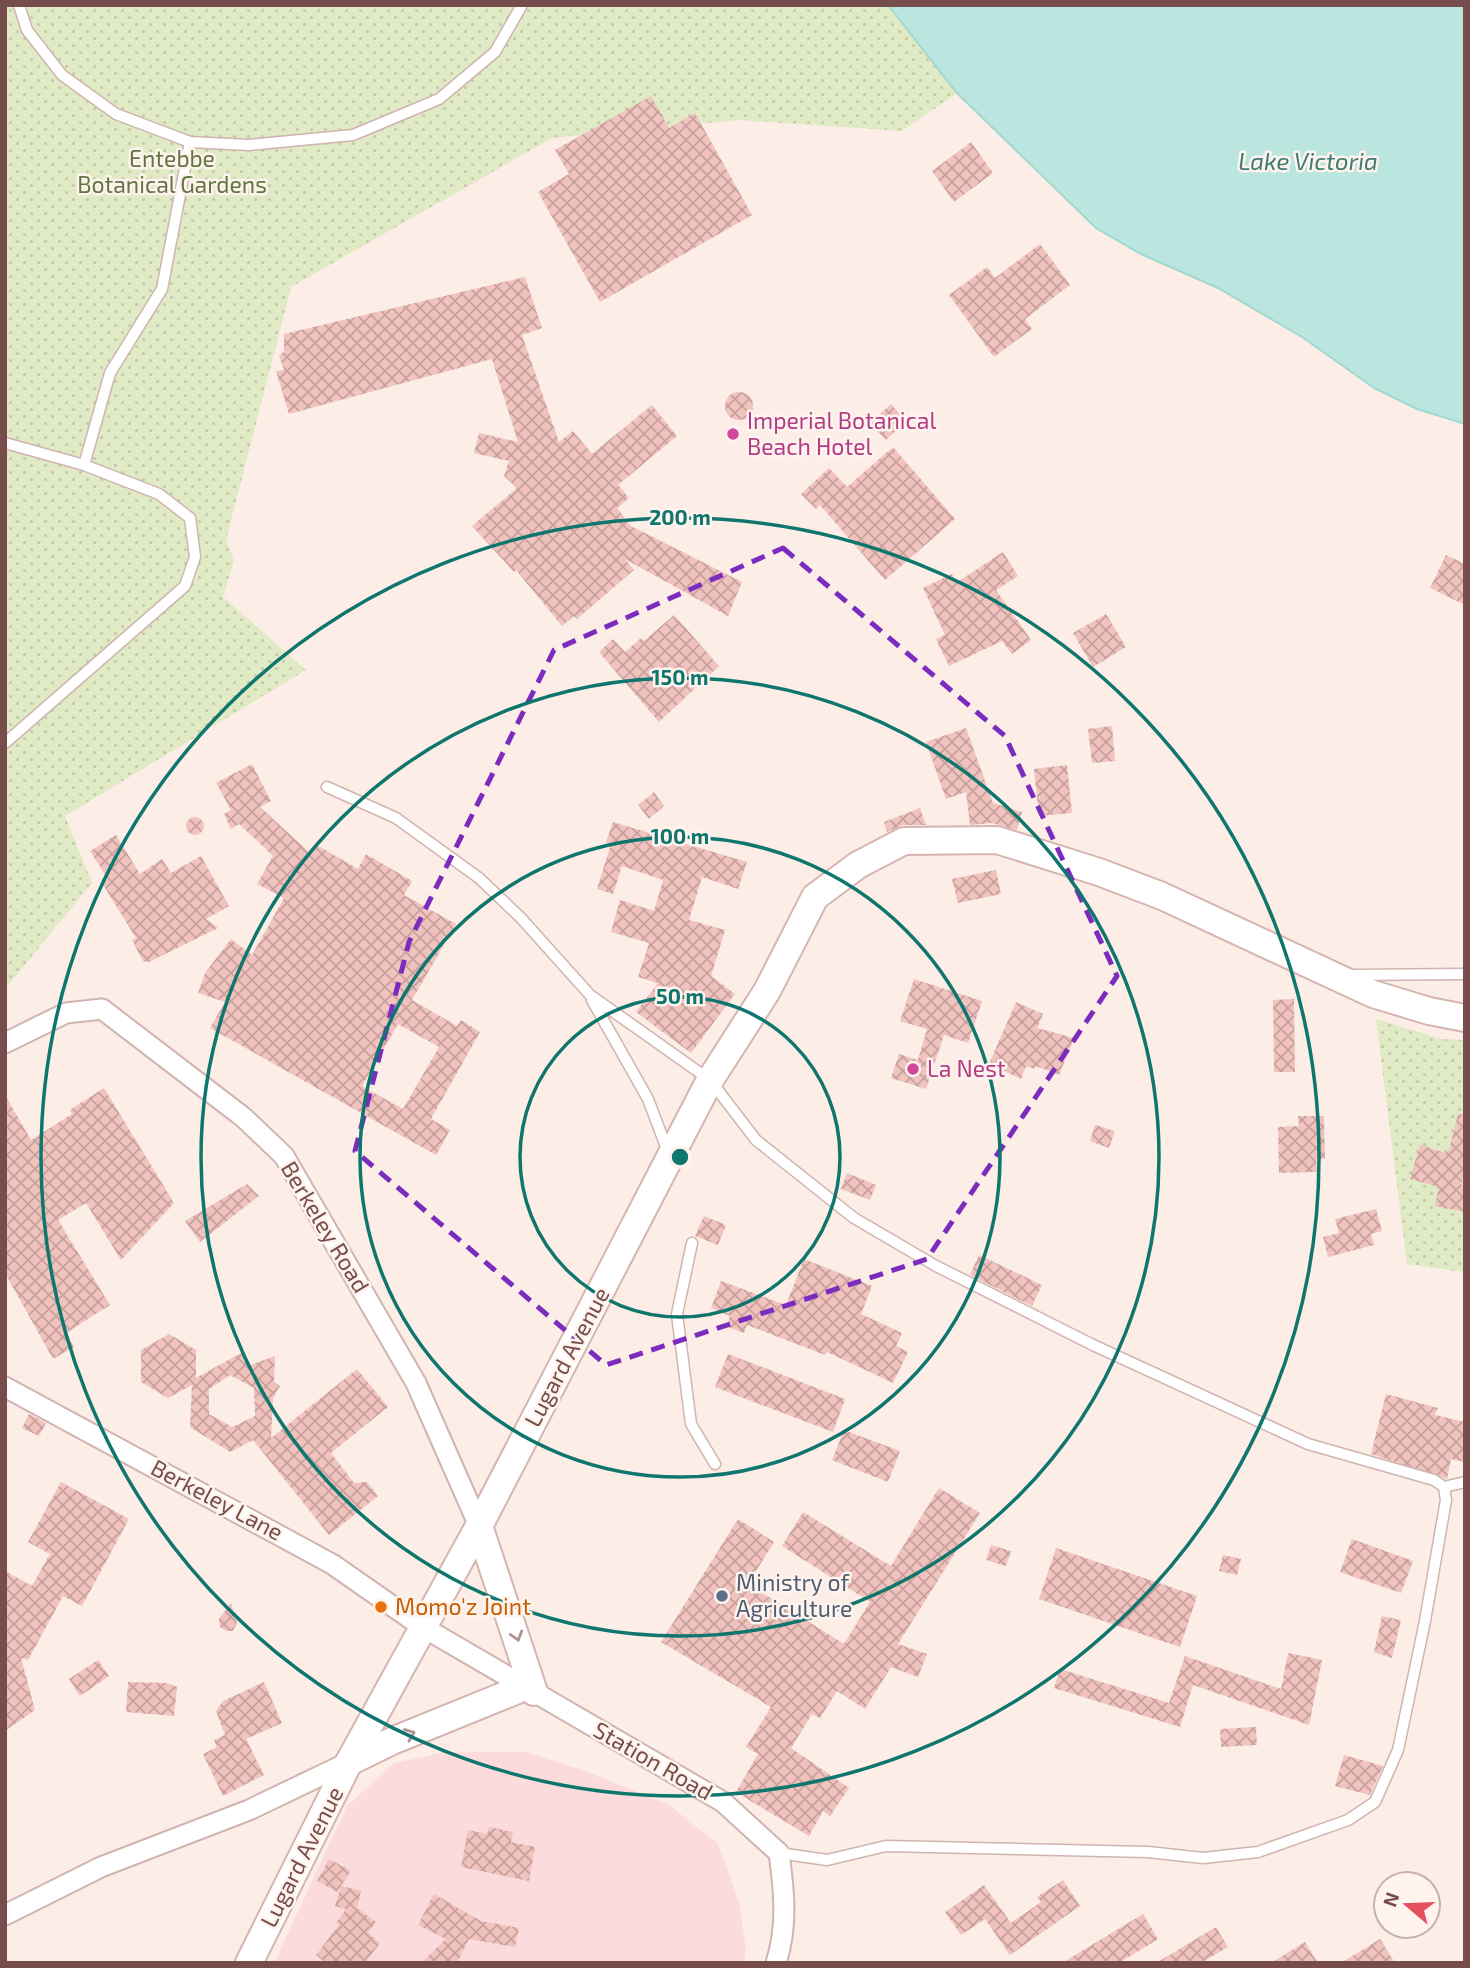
<svg xmlns="http://www.w3.org/2000/svg" width="1470" height="1968" viewBox="0 0 1470 1968" font-family="'Exo 2',sans-serif">
<defs>
<pattern id="park-dots" width="8" height="8" patternUnits="userSpaceOnUse" patternTransform="scale(1.75)"><rect width="8" height="8" fill="#e0eac5"/><path d="M2 2h.1M6 6h.1" fill="none" stroke="#c4caab" stroke-width="1.8" stroke-linecap="round"/></pattern>
<pattern id="building-cross-hatch" width="8" height="8" patternUnits="userSpaceOnUse" patternTransform="scale(1.75)"><rect width="8" height="8" fill="#f1c3bf"/><path d="M0 0l8 8M0 8l8-8" fill="none" stroke="#c8a19d"/></pattern>
</defs>
<rect width="100%" height="100%" fill="#fcede7"/>
<path fill="#fcdbdc" d="M443,1752H526L588,1772L669,1805L718,1844L739,1902L746,1951L744,1963H274L347,1806L393,1764Z"/>
<g fill="url(#park-dots)">
<path d="M5,5H888L957,93L902,131L738,120L552,138L291,287L226,540L234,561L223,597L306,670L65,816L92,883L5,989Z"/>
<path d="M1376,1019L1441,1039L1465,1040V1272L1407,1264Z"/>
</g>
<path fill="#bbe6df" stroke="#a2d8cf" stroke-width="2" d="M888,5H1465V424L1417,409L1374,388L1302,337L1218,288L1141,254L1096,228L957,93Z"/>
<g fill="url(#building-cross-hatch)" fill-rule="evenodd">
<path d="M651,96L669,128L695,113L752,215L600,302L538,192L569,174L555,150Z"/>
<path d="M971,142L993,173L954,202L932,171Z"/>
<path d="M1040,244L1070,285L1025,319L1032,329L994,357L949,295L987,267L995,278Z"/>
<path d="M525,277L542,328L522,335L559,442L573,431L592,454L652,405L677,436L618,485L629,498L617,508L631,526L742,582L728,616L625,559L634,570L577,619L574,616L562,626L516,570L514,572L472,526L517,488L504,476L509,461L474,453L479,433L518,442L492,359L289,414L276,371L284,370L279,355L284,352V334Z"/>
<circle cx="739" cy="406" r="14"/>
<path d="M891,404L906,421L886,440L870,423Z"/>
<path d="M893,447L955,519L885,580L820,505L816,509L801,494L829,468L847,487Z"/>
<path d="M1003,552L1018,576L996,590L1031,640L1012,654L1002,641L949,666L936,639L945,635L923,588L952,574L956,583Z"/>
<path d="M1446,555L1465,564V605L1430,588Z"/>
<path d="M1106,614L1126,647L1093,667L1073,633Z"/>
<path d="M674,615L719,666L659,722L599,652L613,639L625,652L641,638L644,641Z"/>
<path d="M1112,726L1115,761L1092,763L1088,729Z"/>
<path d="M966,728L993,803L1022,812L1017,830L992,823L970,825L966,792L946,799L926,742Z"/>
<path d="M252,764L271,801L260,807L310,853L315,844L358,869L366,854L412,881L404,895L456,924L412,1000L457,1026L461,1020L480,1032L431,1119L450,1130L436,1155L210,1028L225,1002L198,993L205,973L231,939L252,955L284,898L257,884L273,856L239,824L231,829L224,814L231,810L216,783ZM398,1024L439,1047L403,1109L362,1086Z"/>
<path d="M1067,765L1072,813L1039,816L1034,769Z"/>
<path d="M654,792L664,806L649,819L638,805Z"/>
<path d="M920,808L926,825H903L887,832L884,822Z"/>
<circle cx="195" cy="826" r="9"/>
<path d="M613,822L747,862L738,889L702,877L689,920L725,930L711,976L735,994L691,1053L636,1012L658,983L638,977L649,943L611,932L620,900L654,911L663,880L622,866L613,894L597,889L611,844L606,842Z"/>
<path d="M116,835L140,874L162,859L171,873L201,856L229,906L206,919L218,928L149,962L143,961L132,940L136,938L102,883L108,879L90,851Z"/>
<path d="M996,870L1001,894L958,903L952,879Z"/>
<path d="M914,979L982,1001L968,1043L944,1035L926,1089L891,1078L899,1054L918,1060L927,1029L900,1021Z"/>
<path d="M1294,999L1295,1072H1274L1273,1000Z"/>
<path d="M1016,1002L1043,1014L1037,1028L1074,1038L1059,1075L1036,1066L1034,1069L1026,1066L1021,1079L989,1064Z"/>
<path d="M104,1088L174,1203L121,1260L86,1203L58,1220L110,1305L66,1333L74,1347L53,1359L5,1273V1095L31,1140L72,1114L70,1110Z"/>
<path d="M1458,1114L1465,1115V1168L1461,1185L1465,1186V1212L1435,1206L1439,1187L1410,1179L1420,1145L1446,1153L1449,1150Z"/>
<path d="M1298,1116H1324L1325,1159H1316L1317,1172L1279,1173L1278,1127L1299,1126Z"/>
<path d="M1095,1125L1115,1131L1109,1148L1090,1141Z"/>
<path d="M847,1173L876,1185L870,1200L841,1189Z"/>
<path d="M247,1184L259,1196L200,1242L185,1221Z"/>
<path d="M1376,1209L1382,1231L1371,1234L1374,1245L1328,1257L1323,1237L1339,1233L1335,1219Z"/>
<path d="M704,1216L726,1225L718,1245L695,1236Z"/>
<path d="M979,1255L1042,1285L1032,1306L970,1275Z"/>
<path d="M804,1259L872,1286L861,1314L902,1333L896,1346L908,1352L893,1383L827,1352L825,1355L747,1325L744,1333L726,1326L730,1316L711,1308L721,1281L786,1305Z"/>
<path d="M169,1334L196,1350V1378L241,1353L248,1366L275,1356L274,1382L280,1386L273,1398L271,1438L357,1369L388,1407L331,1453L354,1483L367,1482L378,1496L329,1535L253,1440L230,1452L190,1427L192,1385L168,1398L141,1382V1350ZM230,1375L254,1388L255,1416L232,1427L209,1414V1389Z"/>
<path d="M728,1354L845,1399L833,1432L715,1387Z"/>
<path d="M1386,1394L1438,1408L1435,1415L1465,1422V1462L1451,1459L1447,1479L1371,1454Z"/>
<path d="M29,1414L46,1423L39,1436L22,1428Z"/>
<path d="M844,1430L900,1451L888,1482L832,1460Z"/>
<path d="M61,1482L129,1519L82,1606L63,1596L28,1660L21,1658L35,1710L5,1731V1571L32,1586L50,1554L28,1542Z"/>
<path d="M939,1488L980,1513L898,1644L927,1654L918,1677L891,1667L865,1709L837,1691L820,1718L812,1714L791,1748L849,1788L830,1816L823,1811L809,1836L736,1792L758,1754L746,1747L771,1707L661,1642L738,1519L774,1542L748,1584L844,1644L870,1602L782,1546L803,1512L891,1566Z"/>
<path d="M1352,1539L1413,1561L1401,1593L1340,1572Z"/>
<path d="M991,1545L1011,1551L1006,1566L986,1560Z"/>
<path d="M1056,1548L1197,1596L1180,1647L1039,1599Z"/>
<path d="M1223,1555L1241,1559L1237,1575L1219,1571Z"/>
<path d="M231,1603L237,1623L233,1631H226L220,1627L219,1619Z"/>
<path d="M1382,1616L1401,1620L1392,1658L1374,1652Z"/>
<path d="M1288,1653L1322,1660L1309,1725L1193,1685L1180,1727L1054,1688L1060,1669L1169,1703L1185,1656L1281,1689Z"/>
<path d="M98,1660L109,1676L80,1696L69,1679Z"/>
<path d="M128,1682L167,1683L177,1687L174,1716L126,1712Z"/>
<path d="M264,1682L282,1723L246,1739L264,1775L223,1796L203,1754L217,1747L214,1740L225,1735L216,1711L223,1701Z"/>
<path d="M1256,1727L1257,1745L1221,1747L1220,1729Z"/>
<path d="M1344,1755L1383,1766L1370,1795L1335,1786Z"/>
<path d="M489,1827L513,1832L511,1842L535,1847L529,1881L461,1867L468,1830L487,1834Z"/>
<path d="M329,1859L351,1871L337,1892L317,1881Z"/>
<path d="M1063,1880L1080,1906L1010,1955L985,1919L961,1935L945,1912L984,1885L1011,1923L1041,1902L1037,1897Z"/>
<path d="M341,1886L361,1891L357,1908L376,1922L368,1933L380,1943L365,1963H326L316,1955L339,1925L336,1923L346,1909L335,1906Z"/>
<path d="M434,1894L481,1921L519,1928L515,1947L469,1939L457,1963H421L446,1939L418,1925Z"/>
<path d="M1143,1914L1158,1939L1119,1963H1062Z"/>
<path d="M1216,1927L1228,1947L1201,1963H1156Z"/>
<path d="M1380,1939L1395,1963H1341Z"/>
<path d="M1305,1942L1318,1963H1271Z"/>
</g>
<g fill="none" stroke-linecap="round" stroke-linejoin="round">
<g stroke="#d0b4af" stroke-width="13">
<g id="lane">
<path d="M19,5L27,30L62,75L116,114L190,142L249,145L353,135L439,99L495,52L522,5"/>
<path d="M5,443L84,465L159,494L190,518L195,557L185,586L5,743"/>
<path d="M84,465L110,373L162,289L190,142"/>
<path d="M327,787L396,818L479,878L521,918L590,995L710,1080L756,1140L854,1218L936,1266L1093,1345L1308,1444L1434,1480L1444,1487L1446,1500L1425,1621L1398,1750L1375,1802L1348,1820L1258,1852L1203,1858L1148,1852L886,1846L827,1860L779,1853"/>
<path d="M1351,975L1465,974"/>
<path d="M592,1000L648,1099L668,1152"/>
<path d="M692,1243L677,1314L691,1424L715,1464"/>
<path d="M1444,1487L1465,1482"/>
</g>
</g>
<g stroke="#d0b4af" stroke-width="23">
<g id="street">
<path d="M5,1043L66,1013L102,1009L243,1117L284,1156L416,1383L479,1526"/>
<path d="M5,1387L332,1564L421,1626L723,1802L779,1853C784,1890 788,1926 776,1963"/>
<path d="M5,1915L101,1867L249,1810L349,1762"/>
</g>
</g>
<g stroke="#d6b4af" stroke-width="30">
<g id="secondary">
<path d="M479,1526L534,1692"/>
<path d="M349,1762L392,1741L525,1687"/>
<path d="M249,1963L349,1762L479,1526L710,1080L767,991L815,897L858,865L904,841L997,840L1099,872L1162,896L1373,994L1429,1011L1465,1018"/>
</g>
</g>
<use href="#lane" stroke="#fff" stroke-width="10"/>
<use href="#street" stroke="#fff" stroke-width="19"/>
<use href="#secondary" stroke="#fff" stroke-width="26"/>
</g>
<defs><path id="oneway-chevron" d="M-2-3.5L2.5 0L-2 3.5" fill="none" stroke-width="1.6" stroke-linecap="round" stroke-linejoin="round" transform="scale(1.75)"/></defs>
<g stroke="#ad9493">
<use href="#oneway-chevron" transform="translate(517 1636) rotate(73)"/>
<use href="#oneway-chevron" transform="translate(410 1734) rotate(-21)"/>
</g>
<path fill="none" stroke="#7b2cbf" stroke-width="5" stroke-dasharray="14 9" stroke-linejoin="round" d="M783,548L1005,736L1117,976L927,1259L606,1365L355,1151L409,942L554,650Z"/>
<g fill="none" stroke="#0f766e" stroke-width="3.5">
<circle cx="680" cy="1157" r="160"/>
<circle cx="680" cy="1157" r="320"/>
<circle cx="680" cy="1157" r="479"/>
<circle cx="680" cy="1157" r="639"/>
</g>
<g fill="#d1479c" stroke="#fff3ee" stroke-width="2.5">
<circle cx="733" cy="434" r="7"/>
<circle cx="913" cy="1069" r="7"/>
</g>
<circle fill="#5c6f8a" stroke="#fff3ee" stroke-width="2.5" cx="722" cy="1596" r="7"/>
<circle fill="#e8710a" stroke="#fff3ee" stroke-width="2.5" cx="381" cy="1607" r="7"/>
<g text-anchor="middle" stroke-width="5" stroke-linejoin="round" paint-order="stroke">
<g font-size="23" fill="#617641" stroke="#fff3ee">
<text x="172" y="167">Entebbe<tspan x="172" dy="26">Botanical Gardens</tspan></text>
</g>
<g font-size="23" fill="#b23c85" stroke="#fff3ee" text-anchor="start">
<text x="747" y="429">Imperial Botanical<tspan x="747" dy="26">Beach Hotel</tspan></text>
<text x="927" y="1077">La Nest</text>
</g>
<g font-size="23" fill="#764d4b" stroke="#fff3ee">
<text transform="translate(325 1227) rotate(59)" y="8">Berkeley Road</text>
<text transform="translate(567 1357) rotate(-62)" y="8">Lugard Avenue</text>
<text transform="translate(217 1500) rotate(28)" y="8">Berkeley Lane</text>
<text transform="translate(653 1761) rotate(30)" y="8">Station Road</text>
<text transform="translate(302 1857) rotate(-63)" y="8">Lugard Avenue</text>
</g>
<g font-size="23" fill="#4e5e75" stroke="#fff3ee" text-anchor="start">
<text x="736" y="1591">Ministry of<tspan x="736" dy="26">Agriculture</tspan></text>
</g>
<g font-size="23" fill="#c56008" stroke="#fff3ee" text-anchor="start">
<text x="395" y="1615">Momo'z Joint</text>
</g>
<g font-size="24" font-style="italic" fill="#3f7b72" stroke="#fff3ee">
<text x="1308" y="170">Lake Victoria</text>
</g>
</g>
<circle cx="680" cy="1157" r="10" fill="#0f766e" stroke="#fff3ee" stroke-width="3.5"/>
<g font-size="21" text-anchor="middle" font-weight="bold" fill="#0f766e" stroke="#fff3ee" stroke-width="5" stroke-linejoin="round" paint-order="stroke">
<text x="680" y="525">200 m</text>
<text x="680" y="685">150 m</text>
<text x="680" y="844">100 m</text>
<text x="680" y="1004">50 m</text>
</g>
<rect width="1470" height="1968" fill="none" stroke="#764d4b" stroke-width="14"/>
<g transform="translate(1407 1905) rotate(289)"><circle r="33" fill="#fff3ee" stroke="#c8b1ad" stroke-width="2"/>
<path d="M0-5L12 26L0 18L-12 26Z" fill="#e54e5c"/>
<text y="-10" font-size="19" font-weight="bold" text-anchor="middle" fill="#764d4b">N</text>
</g>
</svg>
